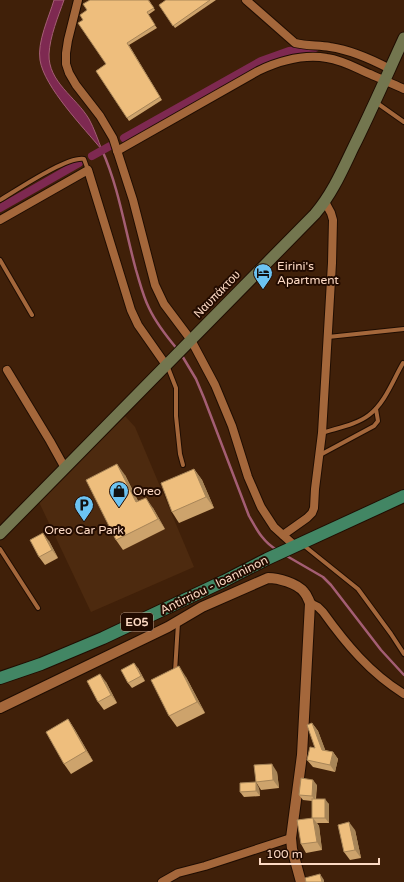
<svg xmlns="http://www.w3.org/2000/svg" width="404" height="882" viewBox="0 0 404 882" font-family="'Varela Round',sans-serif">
<rect width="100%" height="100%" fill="#402009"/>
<path fill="#4d2a0f" d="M125,416L135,427L194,567L91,612L39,502Z"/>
<path fill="#7e2951" stroke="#a45e74" d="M54,0H64C58,17 50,36 49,54C48,82 76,97 89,119C94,128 98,140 102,150C84,128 44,87 40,60C37,42 49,17 54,0Z"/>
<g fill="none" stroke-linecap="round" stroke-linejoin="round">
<g stroke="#a45e74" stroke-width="2.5">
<path d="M102,150C119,188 125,230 136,270C140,283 143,296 149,308C156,323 167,337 178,350"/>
<path d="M181,354L196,379L204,398L249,516C257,530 263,542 277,550"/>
<path d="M285,555L323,577L331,585L381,650L404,675"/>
</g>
<g stroke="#7e2951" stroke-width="8">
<path d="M124,138L261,61L289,51L315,48"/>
<path d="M92,156L110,146"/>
<path d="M0,208L79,163"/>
</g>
<g stroke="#1f0d02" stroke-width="6">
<g id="service">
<path d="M377,103L404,122"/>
<path d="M0,200C17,190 67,156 84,159L88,170"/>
<path d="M0,260L32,315"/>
<path d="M328,337L404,329"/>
<path d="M167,365L176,388V416L180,454L183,465"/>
<path d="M322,433C337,428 356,425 369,415C385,403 393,380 403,363"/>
<path d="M320,455L374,426L378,421L376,409"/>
<path d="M302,544L358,589L391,634L404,654"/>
<path d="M0,549L38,608"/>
<path d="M175,672L178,623"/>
</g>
</g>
<g stroke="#1f0d02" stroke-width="10">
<g id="minor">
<path d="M78,0L68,40L66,53V64L69,73L76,85L100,116L113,138L133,200L155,285L164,304L191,340L215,385L232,426L248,477L261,507L274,527L295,546"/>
<path d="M246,0L295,43C307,46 319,45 330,47C351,50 371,59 390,69"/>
<path d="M117,151L258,71C279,61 303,54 327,58C342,60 356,68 370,74C381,79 393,84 404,89"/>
<path d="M0,220L88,170L131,310L138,325L166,365"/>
<path d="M7,370L50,441L65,468"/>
<path d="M283,535L307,518L312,513L314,508L315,489L322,433L332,263L333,220L331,213L325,202"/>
<path d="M310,603L318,607L323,612C346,644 370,673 404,694"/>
<path d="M162,882L178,873L205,866L291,838"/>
</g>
</g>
<g stroke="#1f0d02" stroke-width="12">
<path id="tertiary" d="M0,708L168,627L202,607L268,578C278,578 297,583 304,592C307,595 308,599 310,603L302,755L291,838L292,849L301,882"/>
</g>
<g stroke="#1f0d02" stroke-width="13">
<path id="secondary" d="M0,534L315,214C332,194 342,171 353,148C371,112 387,75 404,38"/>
</g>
<g stroke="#1f0d02" stroke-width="14">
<path id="primary" d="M0,678L41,664L103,638L224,581L267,559L404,496"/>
</g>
<use href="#service" stroke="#a4673b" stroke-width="4"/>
<use href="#minor" stroke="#a4673b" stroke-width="8"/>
<use href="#tertiary" stroke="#a4673b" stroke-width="10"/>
<use href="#secondary" stroke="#73764f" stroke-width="11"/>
<use href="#primary" stroke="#428664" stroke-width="12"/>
</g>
<g fill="#cda36c">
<path d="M149,0L155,10L148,15L157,28L129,45L162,100L129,121L96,71L106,64Z"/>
<path d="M166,0H216L175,28L159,5Z"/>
<path d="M194,469L202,480L214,508L179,523L172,512Z"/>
<path d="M125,475L138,501L153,508L165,529L123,550L116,540Z"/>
<path d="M49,541L58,558L45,565L39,557Z"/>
<path d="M138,668L145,681L132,688L128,683Z"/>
<path d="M186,677L205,713L177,727L169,716Z"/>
<path d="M106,682L117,703L104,710L98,702Z"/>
<path d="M68,719L75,730L93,761L71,774L64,764Z"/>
<path d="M312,723L318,731L325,750L333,752L338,759L335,772L313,767L307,760L315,748Z"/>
<path d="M277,772L279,788L261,790L256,782Z"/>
<path d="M317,785L316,799L329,804V823H317L319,826L322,850L306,853L301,844L312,818V801L303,800L299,795Z"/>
<path d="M259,788L260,796L244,797L240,792Z"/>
<path d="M355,830L361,858L350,860L344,852Z"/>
</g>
<g fill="#a78558">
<path d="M117,464L125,475L144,513L136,502Z"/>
<path d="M194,469L202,480L214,508L206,497Z"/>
<path d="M146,498L153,508L165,529L158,519Z"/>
<path d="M43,533L49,541L58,558L52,550Z"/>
<path d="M134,663L138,668L145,681L141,676Z"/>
<path d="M179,666L186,677L205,713L197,702Z"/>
<path d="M100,674L106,682L117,703L111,695Z"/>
<path d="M68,719L75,730L93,761L86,751Z"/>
<path d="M312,723L318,731L328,757L322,750Z"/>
<path d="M333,752L338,759L335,772L330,765Z"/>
<path d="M272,764L277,772L279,788L273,780Z"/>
<path d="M313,780L317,785L315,801L312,796Z"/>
<path d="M256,782L259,788L260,796L256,791Z"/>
<path d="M325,799L329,804V823L325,818Z"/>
<path d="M313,818L319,826L322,850L317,842Z"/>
<path d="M349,822L355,830L361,858L355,850Z"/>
<path d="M320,874L324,880V882H322Z"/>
</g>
<g fill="#eebe7d" stroke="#a78558">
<path d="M90,0H148L154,8L147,12L155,25L127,43L160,97L127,118L96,71L106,64L78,23L83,20L80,15L87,10L83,4Z"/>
<path d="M166,0H210L173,26L159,5Z"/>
<path d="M117,464L136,502L146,498L158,519L116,540L86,480Z"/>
<path d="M194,469L206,497L172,512L161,483Z"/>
<path d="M43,533L52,550L39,557L30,540Z"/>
<path d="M134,663L141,676L128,683L121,670Z"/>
<path d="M179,666L197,702L169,716L151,680Z"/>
<path d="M100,674L111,695L98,702L87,681Z"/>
<path d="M68,719L86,751L64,764L46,732Z"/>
<path d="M312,723L322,750L333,752L330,765L307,760L310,747L315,748L307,725Z"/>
<path d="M272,764L273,780L256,782L254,765Z"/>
<path d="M301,778L313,780L312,796L299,795Z"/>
<path d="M256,782V791L240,792V783Z"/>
<rect x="312" y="799" width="13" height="19"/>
<path d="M313,818L317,842L301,844L297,820Z"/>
<path d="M349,822L355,850L344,852L338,825Z"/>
<path d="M320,874L322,882H306L305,878Z"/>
</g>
<defs>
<g id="hotel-pin" transform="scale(1)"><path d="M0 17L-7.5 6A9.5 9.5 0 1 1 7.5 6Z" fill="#6cc3f2" stroke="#220b00"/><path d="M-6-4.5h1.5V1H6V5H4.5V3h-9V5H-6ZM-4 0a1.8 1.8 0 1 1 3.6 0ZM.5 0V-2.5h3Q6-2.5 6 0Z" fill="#111"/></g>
<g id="shop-pin" transform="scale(1)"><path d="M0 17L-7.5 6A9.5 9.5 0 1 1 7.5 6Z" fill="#6cc3f2" stroke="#220b00"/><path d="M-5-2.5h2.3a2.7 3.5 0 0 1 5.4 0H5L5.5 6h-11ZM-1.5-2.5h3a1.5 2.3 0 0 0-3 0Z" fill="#111"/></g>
<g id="parking-pin" transform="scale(1)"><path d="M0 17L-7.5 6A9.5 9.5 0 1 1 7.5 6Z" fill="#6cc3f2" stroke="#220b00"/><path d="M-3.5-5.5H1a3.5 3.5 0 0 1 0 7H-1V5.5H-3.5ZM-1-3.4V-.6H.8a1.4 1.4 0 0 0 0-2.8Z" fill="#111"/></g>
</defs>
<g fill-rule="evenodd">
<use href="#hotel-pin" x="263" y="273"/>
<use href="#shop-pin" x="119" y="491"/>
<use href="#parking-pin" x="84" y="505"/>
</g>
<g text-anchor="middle" stroke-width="4" stroke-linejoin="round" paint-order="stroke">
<rect fill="#220b00" stroke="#bb9c89" stroke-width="1" x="121" y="613" width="32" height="18" rx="3"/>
<g font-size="11" font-weight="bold" fill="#fddac4">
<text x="137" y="626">ΕΟ5</text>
</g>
<g font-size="12" fill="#fddac4" stroke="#220b00" text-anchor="start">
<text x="277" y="270">Eirini's<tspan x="277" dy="14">Apartment</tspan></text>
<text x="133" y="495">Oreo</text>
<text x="84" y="534" text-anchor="middle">Oreo Car Park</text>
</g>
<g font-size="12" fill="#fddac4" stroke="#220b00">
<text transform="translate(217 294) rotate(-46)" y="4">Ναυπάκτου</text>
<text transform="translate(214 585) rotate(-26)" y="4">Antirriou - Ioanninon</text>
</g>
</g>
<path d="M260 858v6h119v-6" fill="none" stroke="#fddac4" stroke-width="2"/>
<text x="266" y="858" font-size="12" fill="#fddac4" stroke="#220b00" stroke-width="3" paint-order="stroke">100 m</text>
</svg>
